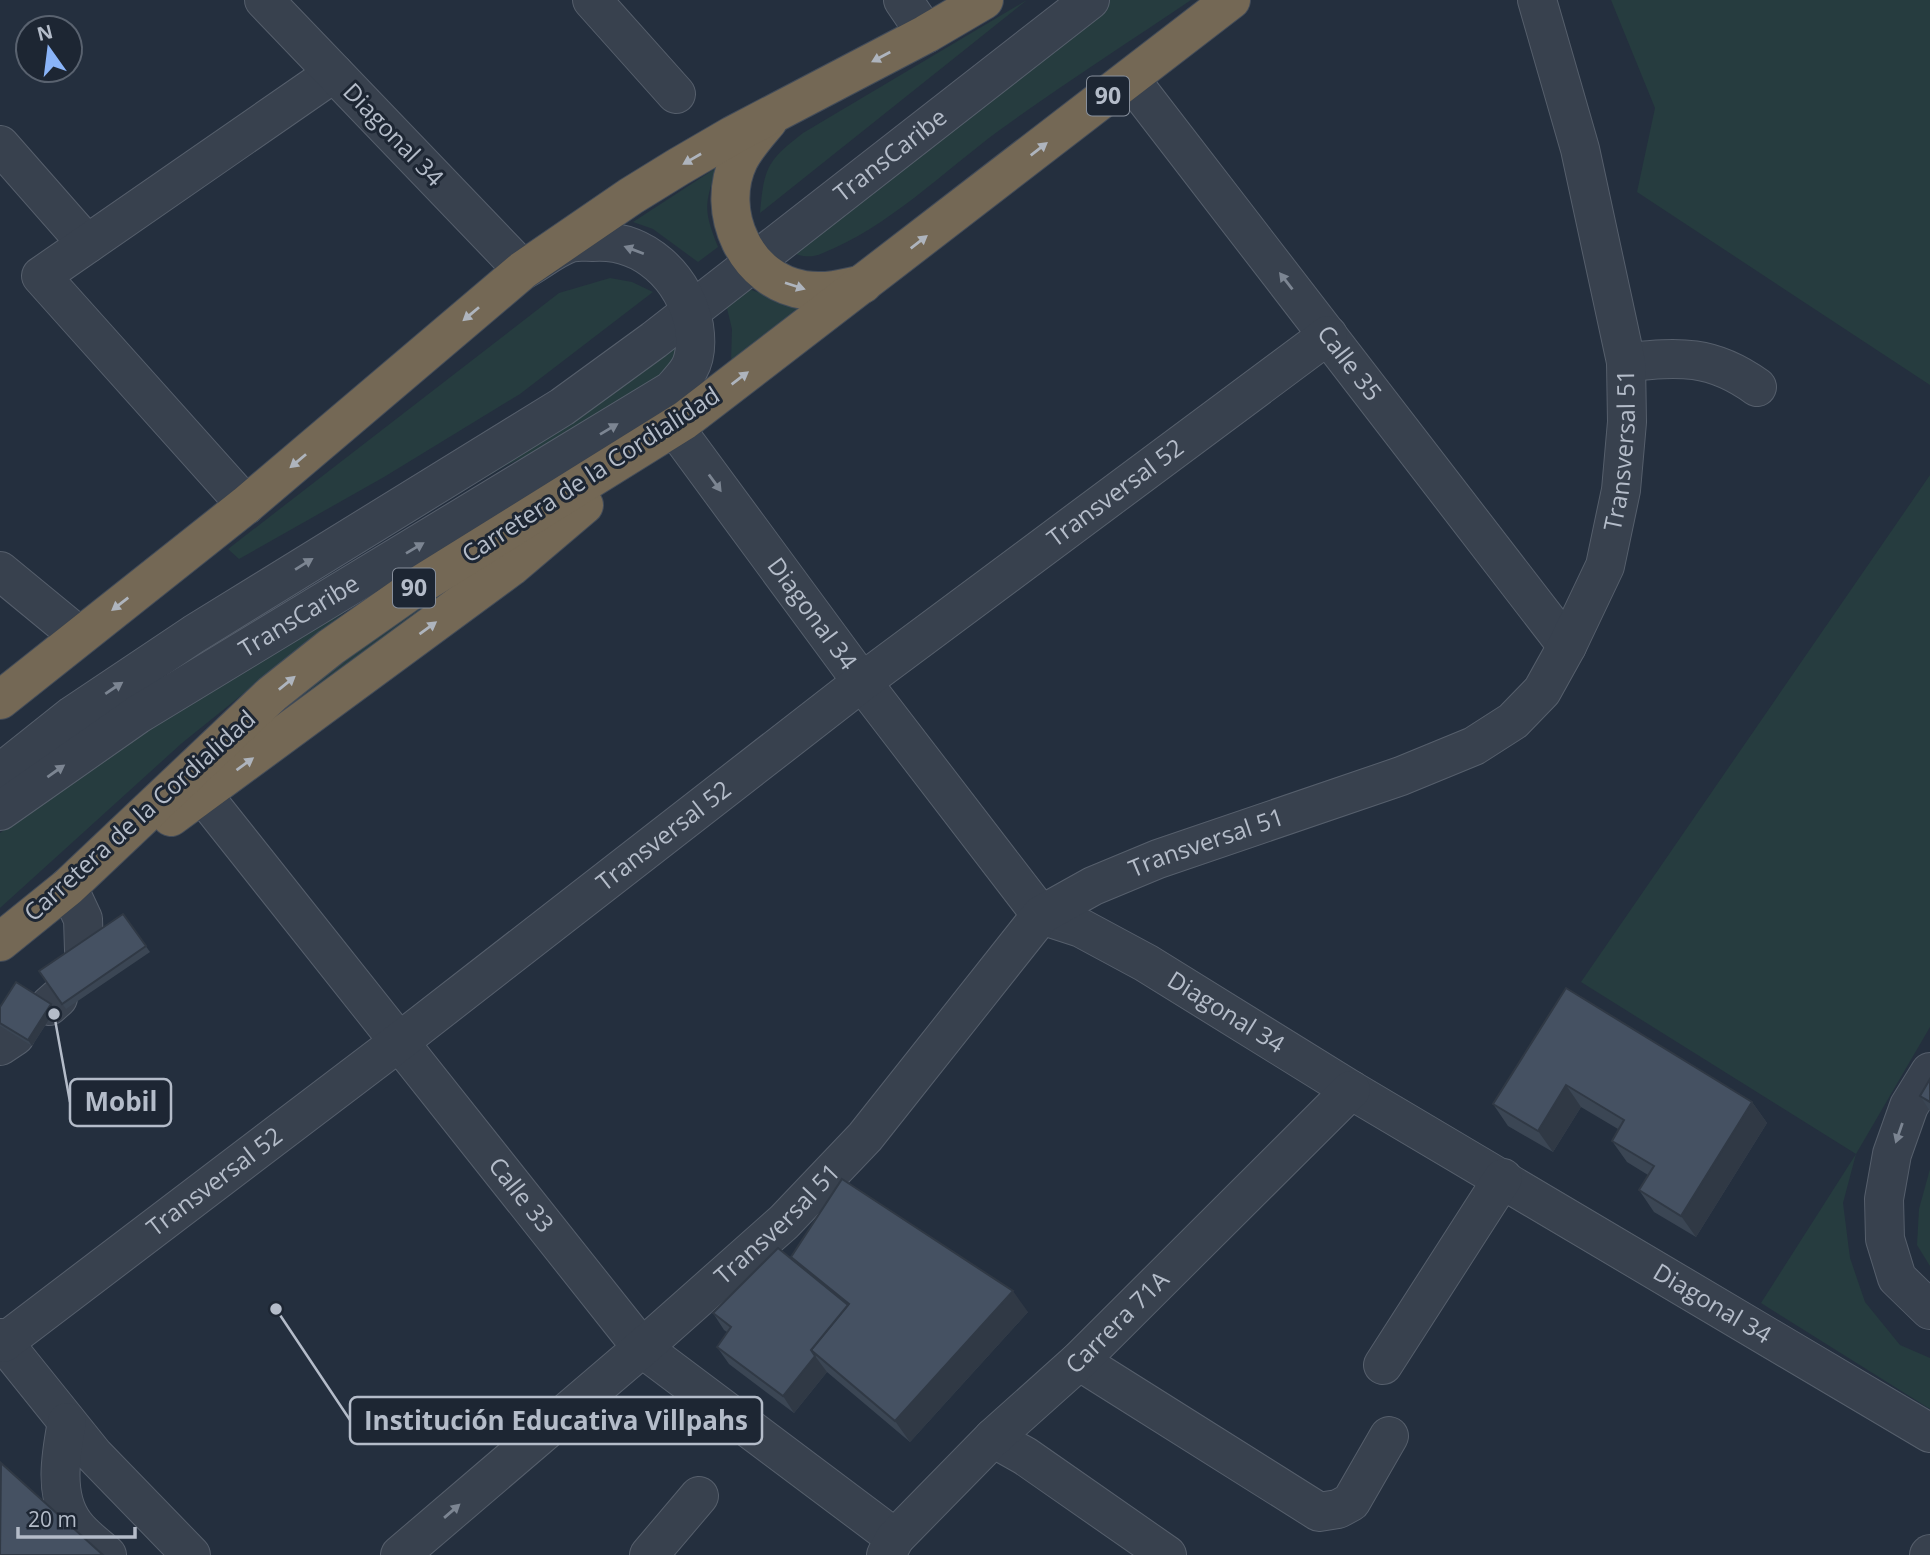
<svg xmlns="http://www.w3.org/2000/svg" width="1930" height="1555" viewBox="0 0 1930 1555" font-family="'Open Sans',sans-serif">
<rect width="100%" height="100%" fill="#242f3e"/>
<g fill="#263c3f">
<path d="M1027,0L760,213C764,167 767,161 803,133Z"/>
<path d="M1106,0H1191C1126,44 1060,86 997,132C942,173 888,227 823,253C811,259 799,256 787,251Z"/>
<path d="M1611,0H1930V385L1637,192L1655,108Z"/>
<path d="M716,168C705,206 703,209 718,247L698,262L653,229L633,222Z"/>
<path d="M610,278L632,282L653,292L520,394L384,477L239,559L228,549L559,293Z"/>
<path d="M741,286L779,300L807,305L731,362L732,329L725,300Z"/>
<path d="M683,334L685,354L657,395L507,465L341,561Z"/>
<path d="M1930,475V1027L1856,1154L1843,1203L1850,1258L1865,1302L1900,1345L1930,1358V1409L1761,1303L1856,1154L1581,982Z"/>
<path d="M492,563L231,757L311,680L371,634Z"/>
<path d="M366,595L182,743L0,908V833L185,699Z"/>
<path d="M1930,1169V1266L1917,1245L1919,1209Z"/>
</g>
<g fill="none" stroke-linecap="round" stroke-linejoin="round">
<g stroke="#565f6c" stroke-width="40">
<g id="minor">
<path d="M592,0L676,94"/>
<path d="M903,0L926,34"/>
<path id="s1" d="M1130,79L1567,646"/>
<path d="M0,145L87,244"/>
<path d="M1626,362C1680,357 1711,354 1757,387"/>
<path id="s2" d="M675,428L862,682L1041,915L1081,928L1146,963L1351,1090L1930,1433"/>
<path d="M246,505L41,276L334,73"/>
<path d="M0,571L79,636"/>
<path id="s3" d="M0,773L73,715L194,634L562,407L654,340L1090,0"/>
<path id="s4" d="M203,795L642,1348L895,1538"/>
<path id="s5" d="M0,811L137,715L672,390C678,383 685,376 689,369C696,357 696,339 694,326C684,277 644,238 592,242C585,242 577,241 570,243C555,248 538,262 523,270L264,0"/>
<path d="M68,887L83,919L84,950"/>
<path d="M49,1006L58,998"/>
<path d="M0,1046L15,1036"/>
<path d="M1930,1072L1909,1106L1892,1154L1884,1199L1885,1239L1897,1278L1930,1310"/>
<path d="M0,1338L94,1455L191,1555"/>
<path id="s6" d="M3,1343L399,1042L862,682L1328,335"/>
<path d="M1079,1361L1319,1512L1338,1509L1351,1502L1389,1436"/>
<path d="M1383,1365L1503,1178"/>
<path d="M67,1422C61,1454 53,1497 75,1525C83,1536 96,1545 107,1555"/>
<path d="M993,1438L1025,1456L1167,1555"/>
<path id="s7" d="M400,1555L642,1348L784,1222L865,1137L1041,915L1093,886L1158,859L1401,776L1474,746L1513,721L1542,691L1567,646L1605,566L1621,490L1627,422L1626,362L1580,149L1537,0"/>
<path d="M649,1555L699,1496"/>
<path id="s8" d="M886,1555L895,1538L993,1438L1079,1361L1351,1090"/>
<path d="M1929,1555L1930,1554"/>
</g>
</g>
<g stroke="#434c59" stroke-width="40">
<g id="highway">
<path d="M768,121C758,133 746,146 739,160C714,212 746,281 804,290C825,293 843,289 863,284"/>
<path d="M0,700L246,505L523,270L631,196L678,167L733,135L926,34L984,0"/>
<path d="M171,817L511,567L584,505"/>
<path d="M0,942L68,887L272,694L331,647L415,588L685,420L1231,0"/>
</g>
</g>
<use href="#minor" stroke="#38414e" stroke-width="38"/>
<use href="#highway" stroke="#746855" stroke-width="38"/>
</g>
<g fill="#3b4654">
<path d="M123,914L150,952L66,1009L39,971Z"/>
<path d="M1566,988L1752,1102L1767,1123L1696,1237L1654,1212L1639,1190L1648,1175L1627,1162L1612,1141L1618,1129L1581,1107L1553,1152L1508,1126L1493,1104Z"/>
<path d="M51,1004L55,1010L32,1046L0,1026V1007Z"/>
<path d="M1930,1079V1111L1920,1096Z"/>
<path d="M791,1257L1028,1312L910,1442L827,1372L794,1413L729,1364L717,1347L727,1332L724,1330L713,1313L794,1261Z"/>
</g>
<g fill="#303945">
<path d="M51,1004L55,1010L32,1046L28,1040Z"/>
<path d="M1566,1085L1581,1107L1553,1152L1538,1131Z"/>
<path d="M1752,1102L1767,1123L1696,1237L1681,1216Z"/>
<path d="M1013,1291L1028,1312L910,1442L895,1421Z"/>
<path d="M815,1356L827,1372L794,1413L783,1396Z"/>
</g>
<g fill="#455162" stroke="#303945" stroke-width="2">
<path d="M123,914L146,946L62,1004L39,971Z"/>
<path d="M16,982L51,1004L28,1040L0,1023V1007Z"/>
<path d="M1566,988L1752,1102L1681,1216L1639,1190L1654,1166L1612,1141L1624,1120L1566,1085L1538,1131L1493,1104Z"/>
<path d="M1930,1079V1102L1920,1096Z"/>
<path d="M842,1179L1013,1291L895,1421L811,1350L849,1304L791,1257Z"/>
<path d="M778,1248L848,1305L811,1350L815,1356L783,1396L717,1347L731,1327L713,1313Z"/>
<path d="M1,1463L103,1555H0Z"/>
</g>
<defs><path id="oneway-solid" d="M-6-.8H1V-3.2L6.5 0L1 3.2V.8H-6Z" transform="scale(1.75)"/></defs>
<g fill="#aeb4bd">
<use href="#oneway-solid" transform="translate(881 57) rotate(152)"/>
<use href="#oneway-solid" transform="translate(1039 149) rotate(-38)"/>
<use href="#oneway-solid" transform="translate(692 159) rotate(150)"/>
<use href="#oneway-solid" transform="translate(919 242) rotate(-38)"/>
<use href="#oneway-solid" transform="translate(795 286) rotate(18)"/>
<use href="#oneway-solid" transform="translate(471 314) rotate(140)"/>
<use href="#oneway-solid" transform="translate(740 378) rotate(-37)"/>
<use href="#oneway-solid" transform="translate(298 461) rotate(140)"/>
<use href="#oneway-solid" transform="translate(120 604) rotate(142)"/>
<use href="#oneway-solid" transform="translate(428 628) rotate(-36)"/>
<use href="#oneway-solid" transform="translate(287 683) rotate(-39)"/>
<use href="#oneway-solid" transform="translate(245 764) rotate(-36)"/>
</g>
<g fill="#7c8592">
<use href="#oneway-solid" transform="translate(634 250) rotate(-159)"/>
<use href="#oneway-solid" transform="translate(1286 281) rotate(-128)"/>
<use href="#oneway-solid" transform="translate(609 429) rotate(-31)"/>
<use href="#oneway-solid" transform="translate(715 483) rotate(54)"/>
<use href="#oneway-solid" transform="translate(415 548) rotate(-31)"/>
<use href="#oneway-solid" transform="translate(304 564) rotate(-32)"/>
<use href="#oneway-solid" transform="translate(114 688) rotate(-34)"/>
<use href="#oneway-solid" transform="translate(56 771) rotate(-35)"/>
<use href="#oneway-solid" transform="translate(1899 1133) rotate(109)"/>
<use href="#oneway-solid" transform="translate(452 1511) rotate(-41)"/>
</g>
<g text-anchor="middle" stroke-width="6" stroke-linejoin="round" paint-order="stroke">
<g fill="#1d2633" stroke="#878f9c" stroke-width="2">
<rect x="1087" y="76.5" width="42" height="39" rx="5"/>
<rect x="393" y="568.5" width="42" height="39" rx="5"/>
</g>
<g font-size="23" font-weight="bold" fill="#b4bcc9">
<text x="1108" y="104">90</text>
<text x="414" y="596">90</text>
</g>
<g font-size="24" fill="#b4bcc9" stroke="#1d2633">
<text transform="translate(393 135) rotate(46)" y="8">Diagonal 34</text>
<text dy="8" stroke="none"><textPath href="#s3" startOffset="1085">TransCaribe</textPath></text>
<text dy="8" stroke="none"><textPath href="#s1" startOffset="359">Calle 35</textPath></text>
<text dy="8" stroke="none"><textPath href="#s7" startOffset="1720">Transversal 51</textPath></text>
<text transform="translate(591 475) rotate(-33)" y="8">Carretera de la Cordialidad</text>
<text dy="8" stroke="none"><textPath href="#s6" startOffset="1400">Transversal 52</textPath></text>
<text dy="8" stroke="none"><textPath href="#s2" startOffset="231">Diagonal 34</textPath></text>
<text dy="8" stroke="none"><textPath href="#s5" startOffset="357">TransCaribe</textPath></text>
<text transform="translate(140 816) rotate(-42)" y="8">Carretera de la Cordialidad</text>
<text dy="8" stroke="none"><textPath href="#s6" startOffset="833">Transversal 52</textPath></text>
<text dy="8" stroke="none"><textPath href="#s7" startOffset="1090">Transversal 51</textPath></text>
<text dy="8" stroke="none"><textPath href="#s2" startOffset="819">Diagonal 34</textPath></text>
<text dy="8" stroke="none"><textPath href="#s6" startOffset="266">Transversal 52</textPath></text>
<text dy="8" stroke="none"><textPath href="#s4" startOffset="511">Calle 33</textPath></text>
<text dy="8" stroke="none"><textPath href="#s7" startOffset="502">Transversal 51</textPath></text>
<text dy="8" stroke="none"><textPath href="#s2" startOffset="1386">Diagonal 34</textPath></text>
<text dy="8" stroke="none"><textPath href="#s8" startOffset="329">Carrera 71A</textPath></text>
</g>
</g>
<path fill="none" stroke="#b4bcc9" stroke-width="2.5" d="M54 1014L70 1102M276 1309L350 1420"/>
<g fill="#b4bcc9" stroke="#1d2633" stroke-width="2.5">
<circle cx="54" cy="1014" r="7"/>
<circle cx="276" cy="1309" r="7"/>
</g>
<g fill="#1d2633" stroke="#b4bcc9" stroke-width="2.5">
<rect x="70" y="1079" width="101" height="47" rx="7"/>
<rect x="350" y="1397" width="412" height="47" rx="7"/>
</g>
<g font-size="26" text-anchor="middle" font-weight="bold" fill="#b4bcc9">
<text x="121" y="1111">Mobil</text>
<text x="556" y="1430">Institución Educativa Villpahs</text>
</g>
<g transform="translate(49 49) rotate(346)"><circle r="33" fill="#1d2633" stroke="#59626f" stroke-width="2"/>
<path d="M0-5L12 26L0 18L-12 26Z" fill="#8ab4f8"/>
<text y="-10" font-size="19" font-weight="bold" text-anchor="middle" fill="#b4bcc9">N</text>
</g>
<path d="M18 1527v10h117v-10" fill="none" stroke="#b4bcc9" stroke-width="3.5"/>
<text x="28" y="1527" font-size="21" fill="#b4bcc9" stroke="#1d2633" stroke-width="5" paint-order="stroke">20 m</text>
</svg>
